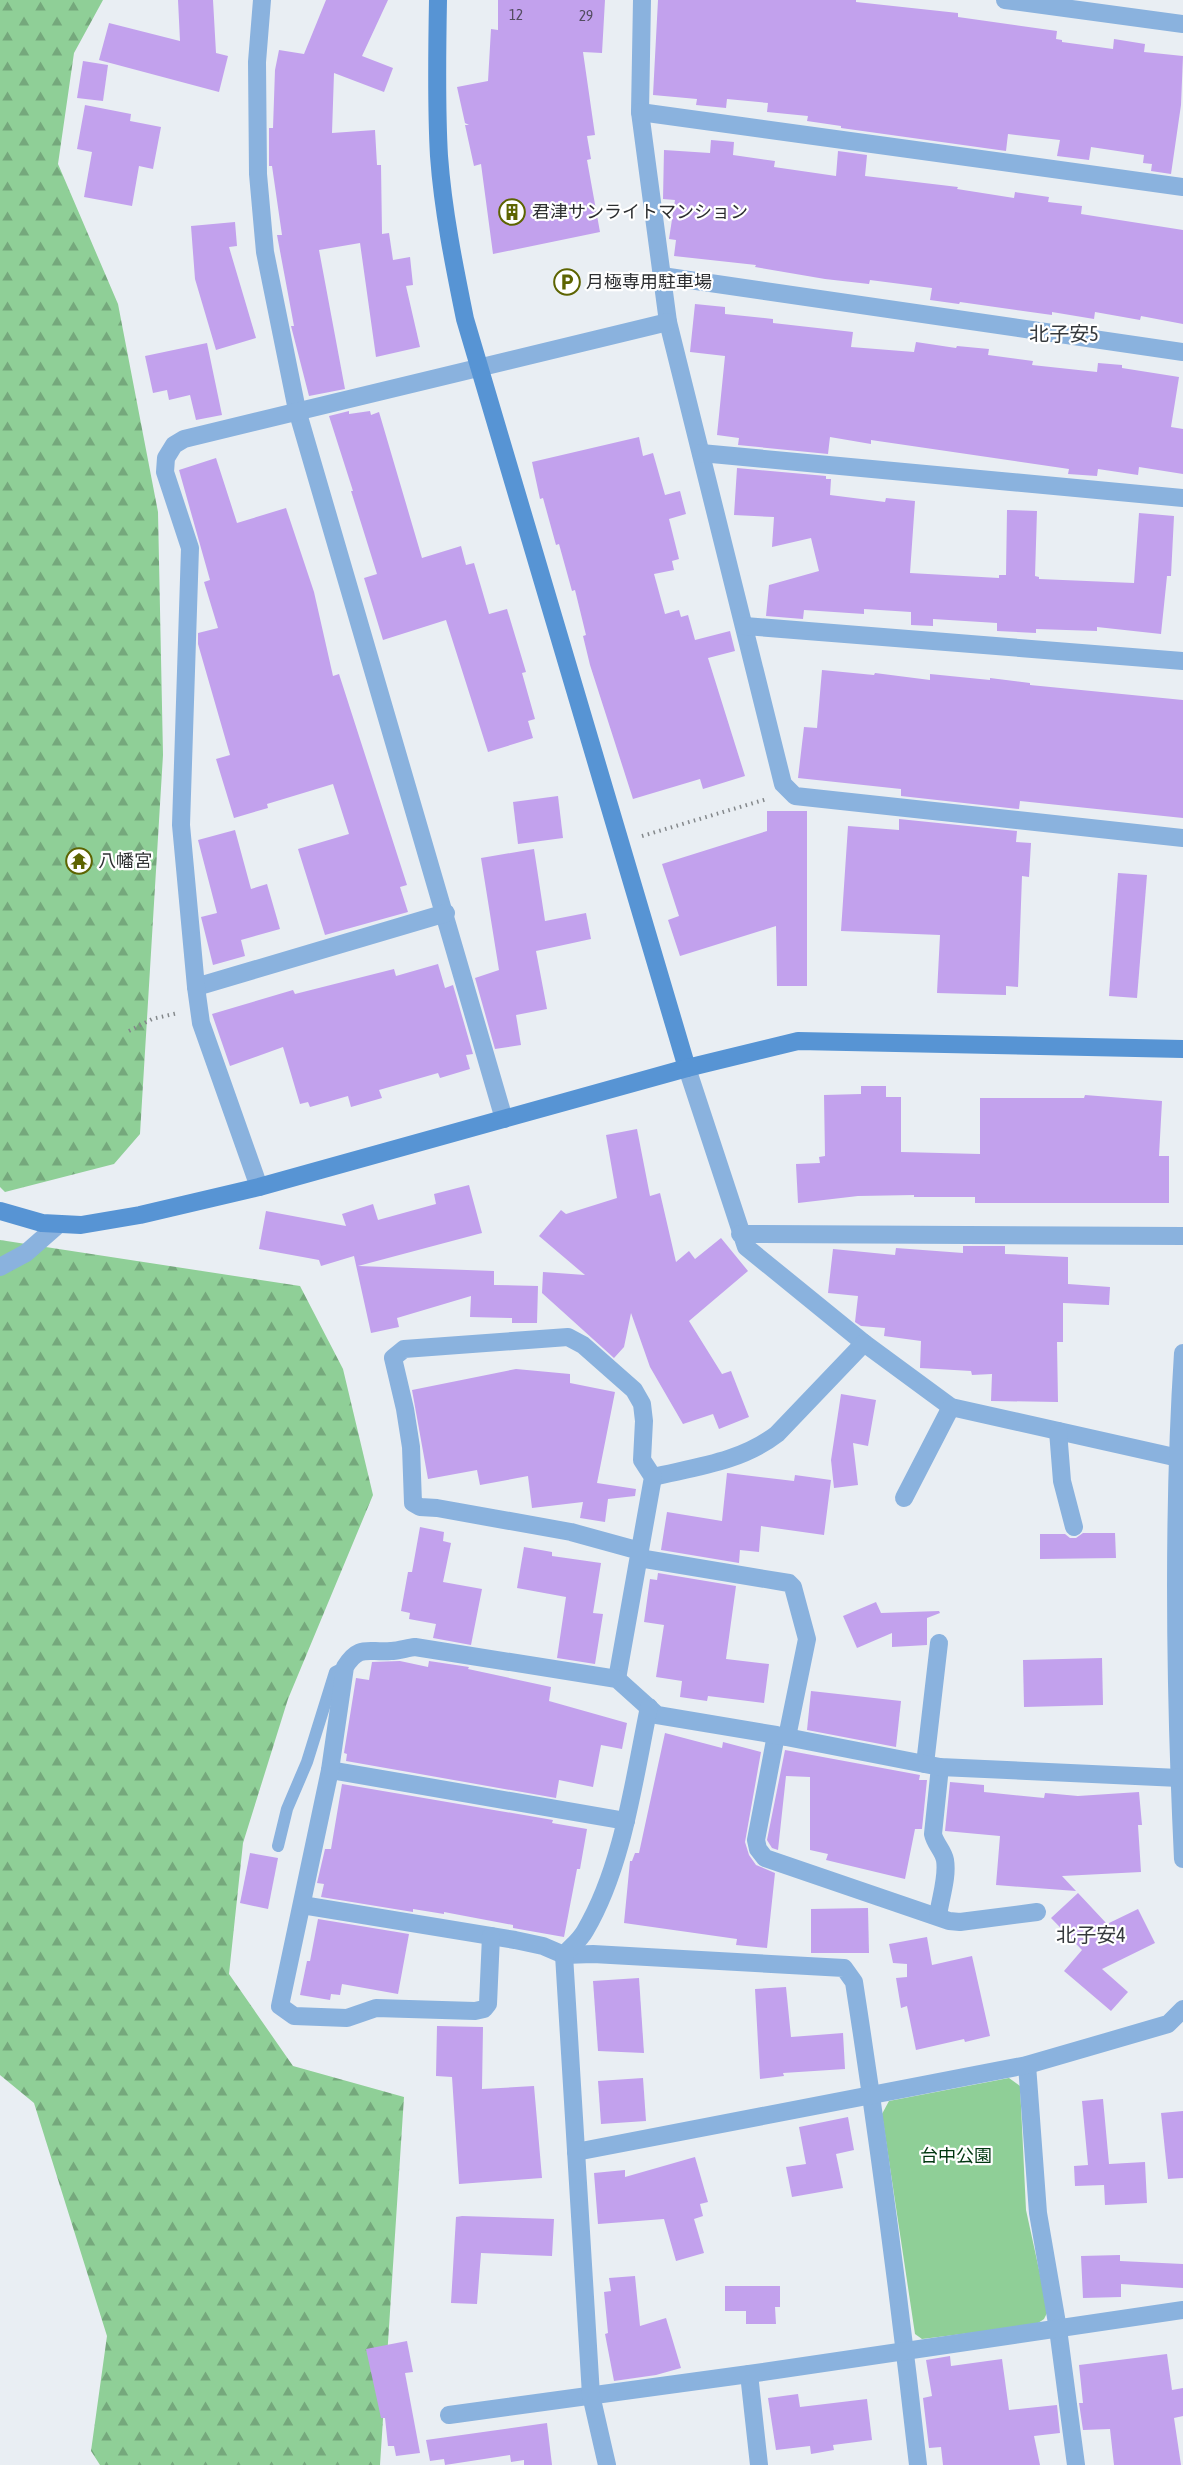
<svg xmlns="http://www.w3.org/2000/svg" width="1183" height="2465" viewBox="0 0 1183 2465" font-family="'Asap Condensed','Noto Sans JP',sans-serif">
<defs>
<pattern id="forest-firs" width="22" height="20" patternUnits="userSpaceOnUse" patternTransform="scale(1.5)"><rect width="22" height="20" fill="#8fcf97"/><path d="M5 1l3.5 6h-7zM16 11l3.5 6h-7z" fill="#75a87c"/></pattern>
</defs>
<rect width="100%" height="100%" fill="#e9eef3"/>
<g fill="url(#forest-firs)">
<path d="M0,0H103L74,53L58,164L118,304L158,512L163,755L140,1134L114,1164L5,1192L0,1187Z"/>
<path d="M0,1240L300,1286L343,1369L373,1495L288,1699L243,1843L229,1974L293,2066L404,2097L380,2465H100L91,2451L107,2336L34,2103L0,2075Z"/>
</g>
<path fill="#8fcf97" d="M1009,2078L1020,2086L1026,2210L1048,2311L1044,2319L1035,2325L922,2339L915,2334L882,2114L889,2101Z"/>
<g fill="#c2a1ed">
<path d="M178,0H213L216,53L228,56L219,92L99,60L109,23L180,41Z"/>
<path d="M326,0H388L362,56L393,68L384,92L334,73L332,133L375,130L377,165H381L382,234L389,233L393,260L410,257L413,285L406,286L420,347L376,357L360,243L319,250L345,389L309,396L291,326H294L277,235H282L272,166H269V128H273L275,70L279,50L304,54Z"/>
<path d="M498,0H605L602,53L583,52L595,135L587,136L591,159L587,160L600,232L493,254L481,164L474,166L465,125H469L465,123L457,87L488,81L491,29L498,30Z"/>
<path d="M658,0H856V2L958,13V17L1057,31L1056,39L1062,40V42L1113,49L1114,39L1145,44L1144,52L1183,56L1181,105L1171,174L1151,171L1152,164L1143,163L1144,155L1091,147L1089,160L1057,156L1060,140L1008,134L1006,151L841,128V126L807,121L808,116L767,112L768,103L727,99L726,108L696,105L697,99L653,95Z"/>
<path d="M83,61L108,65L103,101L77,98Z"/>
<path d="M85,105L131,114L130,121L161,127L153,169L139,166L132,206L84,197L92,152L77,149Z"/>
<path d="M711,140L734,142L733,155L775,161L774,167L836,176L838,151L867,155L865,176L958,187L957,189L1014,198L1015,192L1049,197L1048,202L1082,206L1081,214L1183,230V324L1141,316L1140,320L1095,312L1094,319L1052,312V315L960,302L959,304L930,300L932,288L870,280L869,284L825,279L755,267L756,265L674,256L676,240L669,239L675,200L663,199L664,150L710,153Z"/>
<path d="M235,222L237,246L229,247L256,338L216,350L195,279L191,226Z"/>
<path d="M695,304L725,307V314L773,319V323L853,332L851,347L914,352L916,342L956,348L957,346L989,349L988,355L1033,361L1032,365L1097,372L1098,363L1122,365V368L1179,377L1171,427L1183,429V474L1139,467L1138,475L1098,469L1097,476L1068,474L1069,469L871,440V444L830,437L828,454L738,445L739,438L717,435L725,356L690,352Z"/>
<path d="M207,343L222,415L196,420L190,395L169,400L167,390L153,393L145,356Z"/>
<path d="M349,411V414L370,411L371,415L379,412L422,558L461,546L466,565L474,563L489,614L507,609L526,672L522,673L535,719L528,721L533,738L488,752L446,620L383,640L364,578L377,574L351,491H353L329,416Z"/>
<path d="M639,437L643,456L653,453L665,495L680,491L686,514L669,519L679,559L672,561L674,570L654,574L665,614L679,610L681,617L688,615L695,640L730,631L735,651L708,658L745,776L703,789L700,779L633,799L590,665L583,636L586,635L575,590L572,591L559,544L556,545L543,498L540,499L532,462Z"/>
<path d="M216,458L237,523L286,508L314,592L333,676L339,674L407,885L400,887L408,912L325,935L298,849L349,834L333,784L267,804L268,808L234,818L216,759L230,755L198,644V633L218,628L204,582L210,580L179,470Z"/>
<path d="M737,468L826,476V479H831L830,495L885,502L886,498L915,501L910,573L999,578V575H1006L1007,510L1037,511L1035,576L1039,577V579L1134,583L1139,513L1174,516L1171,576H1167L1161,634L1097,627V631L1036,629V633L997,631V623L933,619V626L911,625V612L864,609V614L804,610L803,619L766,616L769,585L819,571L811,538L772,547L774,517L734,515Z"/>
<path d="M822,670L874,675L875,673L930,680V674L990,680V678L1030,683V685L1183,700V818L1020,801L1019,809L901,796V789L798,778L804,727L817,728Z"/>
<path d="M558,796L563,838L518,844L513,802Z"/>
<path d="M767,811H807V986H777L776,926L680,956L668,920L679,916L662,864L767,831Z"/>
<path d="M899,819L1017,831L1016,842L1031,843L1029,877L1022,876L1018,987L1006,986V995L937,993L940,935L841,931L848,826L899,830Z"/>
<path d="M235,830L251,889L267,884L280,929L241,940L245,956L213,965L201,917L217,913L198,840Z"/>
<path d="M534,849L545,921L586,913L591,939L536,951L547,1009L516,1015L521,1045L495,1049L475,978L499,970L481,858Z"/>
<path d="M1118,873L1147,875L1137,998L1109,996Z"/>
<path d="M438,964L445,988L453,985L473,1054L466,1055L470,1069L440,1078L438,1073L379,1090L382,1098L351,1107L348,1096L310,1107L308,1102L300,1104L283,1047L230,1066L212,1014L293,990L295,994L394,969L396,976Z"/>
<path d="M861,1086H886V1097H901V1152L980,1154V1098H1084L1085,1095L1162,1101L1159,1156H1169V1203H975V1197H914V1195L858,1196L798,1203L796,1164L820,1163L819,1157L825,1156L824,1095L861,1094Z"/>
<path d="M637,1129L650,1196L660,1193L676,1262L689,1251L695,1259L721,1238L748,1271L689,1321L722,1374L731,1371L749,1417L719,1429L713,1414L683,1424L650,1367L631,1313L624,1347L614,1358L542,1293L543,1272L585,1275L539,1236L561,1210L566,1214L617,1198L606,1135Z"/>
<path d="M469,1185L482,1233L358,1266L494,1271V1285L538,1286L537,1323H512V1318L470,1317L471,1296L397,1318L399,1327L371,1333L354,1256L321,1266L319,1260L259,1249L266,1211L346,1226L342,1214L373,1204L378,1220L436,1204L434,1194Z"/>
<path d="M963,1246H1005V1254L1068,1257V1284L1110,1287L1109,1305L1063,1303V1342H1057L1058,1402L991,1401L992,1374L972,1375L971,1371L920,1368L921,1341L884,1336L885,1328L861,1326L855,1322L858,1296L828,1293L833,1249L895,1255L896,1248L963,1253Z"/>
<path d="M516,1369L570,1374V1383L615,1392L597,1483L636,1489L635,1496L608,1499L605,1522L580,1518L583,1502L532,1508L528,1476L480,1485L477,1470L428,1479L412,1390Z"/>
<path d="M841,1394L876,1400L868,1446L853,1443L858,1485L834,1488L831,1460Z"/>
<path d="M727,1473L794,1481L795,1475L831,1480L824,1535L761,1526L759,1552L740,1550L739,1563L661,1550L667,1512L722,1521Z"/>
<path d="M420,1527L444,1532L443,1541L451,1543L443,1582L482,1589L471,1645L433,1638L436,1624L409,1619L410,1613L401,1611L408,1572H412Z"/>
<path d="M1083,1533H1115L1116,1558L1040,1559V1534H1065L1070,1538H1076Z"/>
<path d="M524,1547L552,1552V1556L601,1563L593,1613L603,1614L595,1664L557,1658L566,1597L517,1588Z"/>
<path d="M658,1573L736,1586L726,1659L769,1664L764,1703L708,1696L707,1701L680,1697L682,1681L656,1677L664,1625L644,1622L650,1579L657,1580Z"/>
<path d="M876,1602L881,1613L939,1611L940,1613L927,1618V1645L892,1647V1633L857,1648L843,1616Z"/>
<path d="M1102,1658L1103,1705L1024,1707L1023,1660Z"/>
<path d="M400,1661L428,1667L429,1661L469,1667L468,1669L551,1687L549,1701L627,1723L622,1749L601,1745L593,1787L559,1780L556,1798L346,1761L347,1754L344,1753L356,1678L369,1680L372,1662Z"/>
<path d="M811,1691L901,1701L896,1747L807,1730Z"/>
<path d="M665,1733L722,1748L723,1742L761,1752L745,1842L749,1855L756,1865L775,1873L767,1948L736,1945L737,1939L624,1923L630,1861H632L635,1853H639Z"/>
<path d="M785,1750L920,1775L919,1780H927L922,1829H915L905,1879L826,1860L828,1854L810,1850V1777L786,1776L778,1850L772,1848L767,1840Z"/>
<path d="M950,1782L984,1785V1792L1044,1798L1045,1793L1078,1796L1139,1792L1142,1825H1138L1141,1872L1062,1876L1076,1891L996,1885L1000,1836L945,1831Z"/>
<path d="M342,1784L553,1820L552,1823L587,1829L580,1869H577L564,1937L513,1928V1925L444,1912V1914L413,1909V1912L321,1897L324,1884L317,1883L325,1849H331Z"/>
<path d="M250,1853L278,1858L268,1909L240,1903Z"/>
<path d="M1078,1893L1107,1924L1138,1909L1155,1943L1102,1969L1128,1992L1111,2011L1064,1971L1082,1950L1051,1918Z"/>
<path d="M868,1908L869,1953H811V1909Z"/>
<path d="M318,1919L409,1934L398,1994L342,1984L340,1995L331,1994L330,2000L300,1995L307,1961H310Z"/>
<path d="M927,1937L932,1965L972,1956L990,2036L965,2042L964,2039L916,2050L907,2006L901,2008L896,1978L907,1977V1964L893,1963L889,1944Z"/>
<path d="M639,1978L644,2053L598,2051L593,1981Z"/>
<path d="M786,1987L791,2037L843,2033L845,2069L783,2073L784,2076L760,2079L755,1989Z"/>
<path d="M437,2026L483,2027L482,2089L534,2086L542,2178L459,2184L452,2077L436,2076Z"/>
<path d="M643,2078L646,2121L601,2124L598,2081Z"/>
<path d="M1103,2099L1109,2164L1145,2162L1147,2203L1105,2205L1104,2185L1075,2186L1074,2166L1088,2165L1082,2101Z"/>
<path d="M1183,2111V2178L1168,2179L1161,2113Z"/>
<path d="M848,2117L854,2150L836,2154L843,2188L792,2197L786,2167L806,2164L799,2127Z"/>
<path d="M695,2157L708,2202L700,2204L703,2216L694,2219L704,2253L676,2261L664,2219L598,2224L594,2173L625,2170V2177Z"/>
<path d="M462,2216L554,2219L552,2256L481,2253L477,2304L451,2303L456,2217Z"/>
<path d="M1120,2255V2261L1183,2264V2288L1121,2284V2297L1083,2298L1081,2256Z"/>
<path d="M635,2276L640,2326L666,2318L681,2368L656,2375L614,2381L605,2334L608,2333L604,2292L611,2291L609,2278Z"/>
<path d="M725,2286H780V2307H775L776,2324H746V2311H725Z"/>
<path d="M407,2341L413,2372L405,2373L420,2453L396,2456L394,2446H388L385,2418H381L366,2349Z"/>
<path d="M1167,2354L1172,2390L1183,2388V2416L1174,2418L1181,2465H1114L1110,2429L1083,2430L1079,2403H1083L1079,2365Z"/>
<path d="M950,2356L951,2366L1002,2359L1009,2410L1057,2405L1060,2433L1034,2436L1040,2465H943L941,2447L929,2448L923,2398L932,2396L926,2360Z"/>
<path d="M798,2394L800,2407L867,2399L872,2440L833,2445L834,2450L811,2454L810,2446L776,2450L768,2398Z"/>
<path d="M547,2423L552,2465H524V2460L511,2462L510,2455L445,2465L444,2459L430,2461L426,2440Z"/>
</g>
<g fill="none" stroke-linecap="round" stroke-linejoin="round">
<g stroke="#84888b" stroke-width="4" stroke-dasharray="1.5 4.5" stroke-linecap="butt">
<path d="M642,836L767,799"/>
<path d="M129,1031L152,1019L178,1013"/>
</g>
<path stroke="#8ab2de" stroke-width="12" d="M278,1846L287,1809L307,1762L335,1672L345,1667"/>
<g stroke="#8ab2de" stroke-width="18">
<path d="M262,0L257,62L258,174L265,252L297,410L504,1119"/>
<path d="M642,0L640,112L668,322L783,784L795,796L1183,838"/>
<path d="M1005,0L1183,24"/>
<path d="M640,112L1183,187"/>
<path d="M662,276L1183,352"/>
<path d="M701,453L1183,498"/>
<path d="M745,626L1183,661"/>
<path d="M196,987L446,913"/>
<path d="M687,1068L746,1247L864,1343L951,1407L1183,1459"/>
<path d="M259,1187L201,1023L196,987L181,825L190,548L165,472L166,458L174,445L184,439L668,322"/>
<path d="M740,1234L1183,1236"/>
<path d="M0,1267L26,1253L59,1224"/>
<path d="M1183,1353C1172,1521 1175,1691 1183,1859"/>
<path d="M1058,1431L1062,1481L1074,1527"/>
<path d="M653,1477C695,1467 741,1462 777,1434L864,1343"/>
<path d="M904,1498L951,1407"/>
<path d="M639,1558L789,1583L793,1587L807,1639L787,1737"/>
<path d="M617,1679L653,1477L642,1460L644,1421L642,1404L634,1390L583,1345L568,1337L404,1349L393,1358L405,1409L411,1447L413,1503L420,1507L437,1508L571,1532L640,1551"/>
<path d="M776,1735L756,1840L758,1849L765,1858L949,1921L960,1922L1037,1912"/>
<path d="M925,1764L939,1643"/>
<path d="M330,1770L626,1821"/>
<path d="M302,1905L515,1940L543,1946L564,1955L593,1954L844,1968L854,1982C879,2143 900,2304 918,2465"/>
<path d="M938,1916C940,1899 948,1877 945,1860C943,1850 935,1844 933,1834L940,1767"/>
<path d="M491,1936L488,2004L484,2009L475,2011L376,2008L347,2018L294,2016L280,2006L330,1770L345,1667C359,1644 368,1653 391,1651C398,1651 407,1648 415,1647L617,1679L657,1715L776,1735L940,1767L1179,1778"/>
<path d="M1027,2065L1038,2213L1058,2329L1076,2465"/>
<path d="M576,2152L1027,2065L1168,2024L1183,2009"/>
<path d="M749,2374L759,2465"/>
<path d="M449,2415L749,2374L1183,2310"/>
<path d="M607,2465L591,2395L564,1955C571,1947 580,1940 585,1931C623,1867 634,1779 649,1707"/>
</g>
<g stroke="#5794d4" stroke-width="18">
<path d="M438,0C437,52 436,104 439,156C443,211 454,265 465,319L687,1068"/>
<path d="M0,1211L42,1223L81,1225L140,1215L259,1187L687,1068L798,1041L1183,1049"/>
</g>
</g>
<defs>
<g id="building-ring" transform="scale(1.35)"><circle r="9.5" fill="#fff" stroke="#5d6401" stroke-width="1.5"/><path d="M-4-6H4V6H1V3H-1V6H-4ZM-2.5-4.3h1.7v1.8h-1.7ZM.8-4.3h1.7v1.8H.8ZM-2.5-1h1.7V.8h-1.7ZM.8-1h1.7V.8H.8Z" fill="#5d6401"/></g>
<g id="parking-ring" transform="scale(1.35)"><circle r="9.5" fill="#fff" stroke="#5d6401" stroke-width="1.5"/><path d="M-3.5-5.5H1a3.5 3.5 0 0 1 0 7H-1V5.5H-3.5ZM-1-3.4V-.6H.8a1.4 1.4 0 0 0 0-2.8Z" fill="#5d6401"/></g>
<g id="temple-ring" transform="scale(1.35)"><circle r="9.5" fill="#fff" stroke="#5d6401" stroke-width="1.5"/><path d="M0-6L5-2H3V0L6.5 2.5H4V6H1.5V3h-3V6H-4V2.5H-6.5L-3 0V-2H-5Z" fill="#5d6401"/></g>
</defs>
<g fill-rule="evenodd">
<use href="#building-ring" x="512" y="212"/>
<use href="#parking-ring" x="567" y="282"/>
<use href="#temple-ring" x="79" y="861"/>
</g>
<g text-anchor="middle" stroke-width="4.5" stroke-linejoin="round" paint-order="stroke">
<g font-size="15" fill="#524c60">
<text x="516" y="20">12</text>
<text x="586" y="21">29</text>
</g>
<g font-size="18" fill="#2d2f31" stroke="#fff" text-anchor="start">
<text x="532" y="218">君津サンライトマンション</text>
<text x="586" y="288">月極専用駐車場</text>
<text x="98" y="867">八幡宮</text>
</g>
<g font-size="18" fill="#013710" stroke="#fff">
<text x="956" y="2162">台中公園</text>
</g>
<g font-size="20" fill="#35393d" stroke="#fff">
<text x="1064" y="341">北子安5</text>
<text x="1091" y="1942">北子安4</text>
</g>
</g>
</svg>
